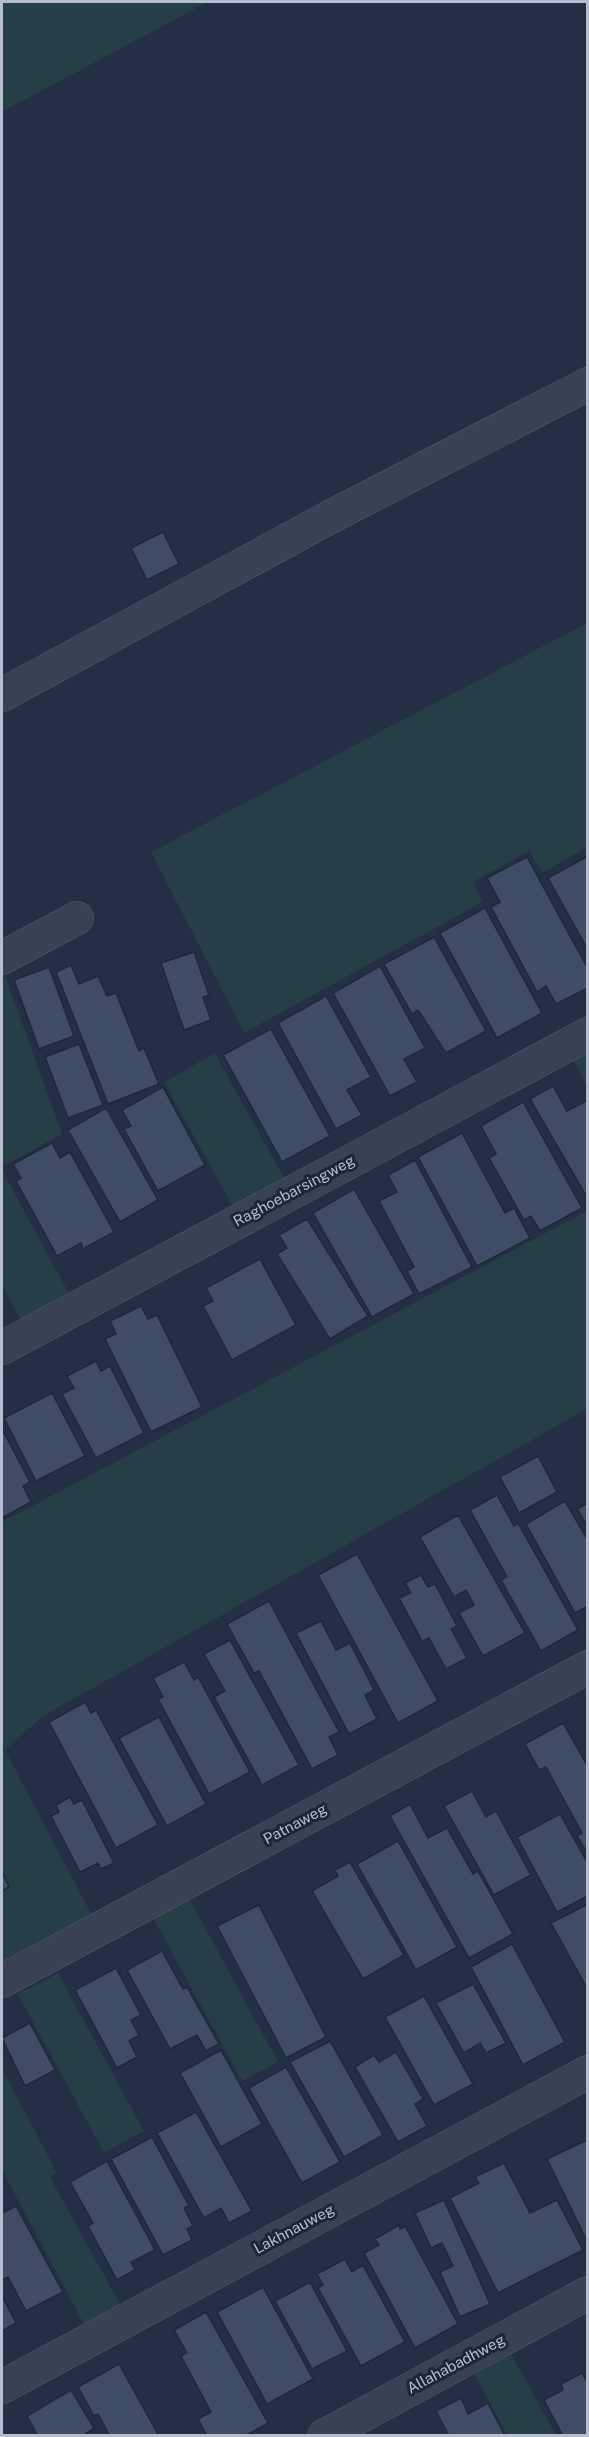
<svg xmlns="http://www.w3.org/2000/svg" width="589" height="2437" viewBox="0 0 589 2437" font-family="'Public Sans',sans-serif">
<rect width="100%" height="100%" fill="#242e45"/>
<g fill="#263e45">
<path d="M2,2H208L2,112Z"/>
<path d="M587,623V847L542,873L529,851L473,882L483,902L244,1033L151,852Z"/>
<path d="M5,975L62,1134L2,1167V976Z"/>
<path d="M587,1048V1087L571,1057Z"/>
<path d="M215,1053L285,1180L234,1209L164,1082Z"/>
<path d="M2,1170L71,1297L23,1324L2,1285Z"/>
<path d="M587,1211V1409L42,1717L5,1750L93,1917L2,1966V1752L5,1750L2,1743V1522Z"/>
<path d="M187,1894L278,2062L242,2081L151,1914Z"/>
<path d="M58,1973L144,2131L104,2153L18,1994Z"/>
<path d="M2,2068L57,2173L50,2177L121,2306L85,2326L2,2170Z"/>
<path d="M508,2348L556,2435H507L471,2368Z"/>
</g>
<g fill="#404b65" stroke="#1f283b" stroke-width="1.5">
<path d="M163,532L179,564L147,580L131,548Z"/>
<path d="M588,856V950L548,878Z"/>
<path d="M527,857L588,969V988L556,1004L546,986L537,992L491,907L500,902L487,878Z"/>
<path d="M485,908L542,1013L497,1038L440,933Z"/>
<path d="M434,937L486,1031L446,1053L418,1010L412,1014L384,964Z"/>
<path d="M194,952L209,995L203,997L211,1020L184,1030L161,963Z"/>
<path d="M71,965L79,984L98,976L107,996L116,993L139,1051L144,1048L159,1084L108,1104L56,972Z"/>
<path d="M380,966L425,1048L404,1059L417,1082L390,1096L333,993Z"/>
<path d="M49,967L74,1036L39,1049L14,980Z"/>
<path d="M326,996L371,1077L347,1090L362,1115L336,1129L278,1023Z"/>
<path d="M271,1029L330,1136L282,1162L223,1055Z"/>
<path d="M79,1044L103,1105L68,1118L45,1057Z"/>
<path d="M553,1086L567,1111L588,1100V1199L530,1099Z"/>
<path d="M163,1087L205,1165L158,1191L124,1129L131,1126L122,1110Z"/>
<path d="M523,1102L582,1208L540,1231L531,1216L524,1220L489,1158L496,1154L481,1126Z"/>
<path d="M106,1108L158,1200L120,1222L68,1130Z"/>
<path d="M462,1133L505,1213L514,1208L530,1238L477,1266L418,1157Z"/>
<path d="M52,1143L60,1158L70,1152L114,1232L83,1249L81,1243L57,1256L16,1181L21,1178L13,1164Z"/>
<path d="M415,1160L472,1267L419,1294L407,1271L414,1267L379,1201L397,1192L388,1175Z"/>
<path d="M354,1189L414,1294L372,1317L313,1213Z"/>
<path d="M307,1219L368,1316L330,1339L277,1254L287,1248L279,1235Z"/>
<path d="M260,1259L296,1325L232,1360L203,1306L213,1301L206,1288Z"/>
<path d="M141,1306L148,1319L157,1315L202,1407L151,1432L105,1339L116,1334L110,1321Z"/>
<path d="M96,1361L101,1371L110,1366L144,1433L96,1458L62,1394L74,1388L67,1376Z"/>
<path d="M52,1393L85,1456L36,1481L4,1418Z"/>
<path d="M2,1429L30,1482L23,1486L31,1502L2,1518Z"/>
<path d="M538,1456L557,1492L519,1513L500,1477Z"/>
<path d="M497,1495L514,1526L518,1523L578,1630L541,1651L501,1580L507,1577L470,1510Z"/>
<path d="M565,1501L588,1541V1606L575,1613L526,1524Z"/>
<path d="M588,1503V1527L577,1509Z"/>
<path d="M458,1515L525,1633L483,1656L459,1613L474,1605L466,1590L454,1597L420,1537Z"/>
<path d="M357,1554L438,1701L398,1723L318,1575Z"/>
<path d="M421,1575L428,1587L435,1584L457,1626L451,1629L467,1658L446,1669L429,1638L422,1641L399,1598L411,1593L405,1583Z"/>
<path d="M269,1601L339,1732L329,1737L338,1755L312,1769L259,1671L254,1673L227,1624Z"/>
<path d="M321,1621L336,1650L350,1643L374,1690L365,1695L377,1719L349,1734L296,1633Z"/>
<path d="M230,1640L299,1765L262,1785L214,1697L225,1691L204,1654Z"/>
<path d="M184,1662L194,1680L198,1677L250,1772L209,1794L158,1699L163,1697L153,1678Z"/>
<path d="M85,1702L91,1713L96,1710L158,1825L116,1848L49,1722Z"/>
<path d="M159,1717L206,1804L167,1826L119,1738Z"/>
<path d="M563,1723L588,1767V1854L577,1836L582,1833L546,1767L539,1770L525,1744Z"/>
<path d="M472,1791L486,1817L496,1811L531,1875L494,1895L444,1806Z"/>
<path d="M70,1797L74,1804L82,1800L114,1863L101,1869L98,1863L80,1872L51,1816L59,1812L56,1805Z"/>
<path d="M410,1804L428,1838L447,1828L473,1874L478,1871L513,1934L469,1958L390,1816Z"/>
<path d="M560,1814L588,1864V1896L557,1912L517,1837Z"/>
<path d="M398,1841L457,1947L416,1970L357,1864Z"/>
<path d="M350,1862L404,1955L363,1979L312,1891L338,1876L335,1870Z"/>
<path d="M2,1872L9,1887L2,1891Z"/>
<path d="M588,1904V1990L551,1923Z"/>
<path d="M259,1905L326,2037L286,2058L217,1926Z"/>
<path d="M512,1944L565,2042L523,2065L471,1967Z"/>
<path d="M162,1951L183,1989L187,1987L219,2044L206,2051L197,2035L170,2049L127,1970Z"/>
<path d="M116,1968L141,2015L131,2020L139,2035L129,2041L137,2057L117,2068L75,1990Z"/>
<path d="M473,1984L506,2043L486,2053L480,2043L464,2053L436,2003Z"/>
<path d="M424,1996L473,2084L434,2105L385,2017Z"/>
<path d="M30,2023L55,2070L25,2086L2,2038Z"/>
<path d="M330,2041L383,2135L344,2157L290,2062Z"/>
<path d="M221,2050L262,2124L221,2147L180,2073Z"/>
<path d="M396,2052L423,2099L415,2104L427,2126L398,2142L355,2067L374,2055L379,2062Z"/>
<path d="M286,2067L340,2162L302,2183L249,2088Z"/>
<path d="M196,2112L252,2211L229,2223L221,2208L204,2218L157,2133Z"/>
<path d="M152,2137L189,2206L184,2208L193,2226L187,2229L192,2240L163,2255L111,2159Z"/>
<path d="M587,2140L588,2238L586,2239L547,2159Z"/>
<path d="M107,2161L155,2250L131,2262L135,2270L117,2280L88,2226L93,2223L70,2182Z"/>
<path d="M504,2163L530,2213L557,2200L583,2250L498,2293L450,2198L479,2183L475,2177Z"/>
<path d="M444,2200L490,2304L460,2317L440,2272L453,2266L442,2243L431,2248L415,2213Z"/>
<path d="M16,2206L63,2292L26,2311L8,2277L2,2280V2213Z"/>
<path d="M399,2225L400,2229L405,2226L458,2324L415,2348L364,2253L379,2245L375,2239Z"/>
<path d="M345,2259L352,2272L363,2265L405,2342L361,2366L318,2288L323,2285L317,2274Z"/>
<path d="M310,2282L347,2351L312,2369L275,2301Z"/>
<path d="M263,2287L313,2379L267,2404L217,2312Z"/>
<path d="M2,2296L16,2323L2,2331Z"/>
<path d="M206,2312L268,2423L245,2436H207L198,2419L211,2412L181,2356L187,2353L174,2330Z"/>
<path d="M119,2364L159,2436H110L98,2414L94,2416L78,2387Z"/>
<path d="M582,2373L588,2384V2436H563L544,2400L563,2390L561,2384Z"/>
<path d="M71,2390L94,2428L82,2436H38L27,2416Z"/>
<path d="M461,2398L468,2414L488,2403L505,2436H449L436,2411Z"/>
</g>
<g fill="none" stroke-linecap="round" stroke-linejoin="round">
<g stroke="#545c6e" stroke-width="34">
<g id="minor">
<path d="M2,695L332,516L588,384"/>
<path d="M2,958L77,918"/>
<path d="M2,1348L588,1034"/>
<path d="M2,1981L588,1667"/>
<path d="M2,2387L588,2072"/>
<path d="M324,2436L588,2293"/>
</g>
</g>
<use href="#minor" stroke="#394154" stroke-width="33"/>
</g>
<g text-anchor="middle" stroke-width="6" stroke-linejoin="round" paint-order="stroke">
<g font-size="15" fill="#b6bdce" stroke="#1d2639">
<text transform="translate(294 1191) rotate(-28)" y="5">Raghoebarsingweg</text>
<text transform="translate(295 1824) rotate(-28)" y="5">Patnaweg</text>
<text transform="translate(294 2229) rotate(-28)" y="5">Lakhnauweg</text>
<text transform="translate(456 2364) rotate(-28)" y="5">Allahabadhweg</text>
</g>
</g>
<rect width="589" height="2437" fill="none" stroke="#b6bdce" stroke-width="6"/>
</svg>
